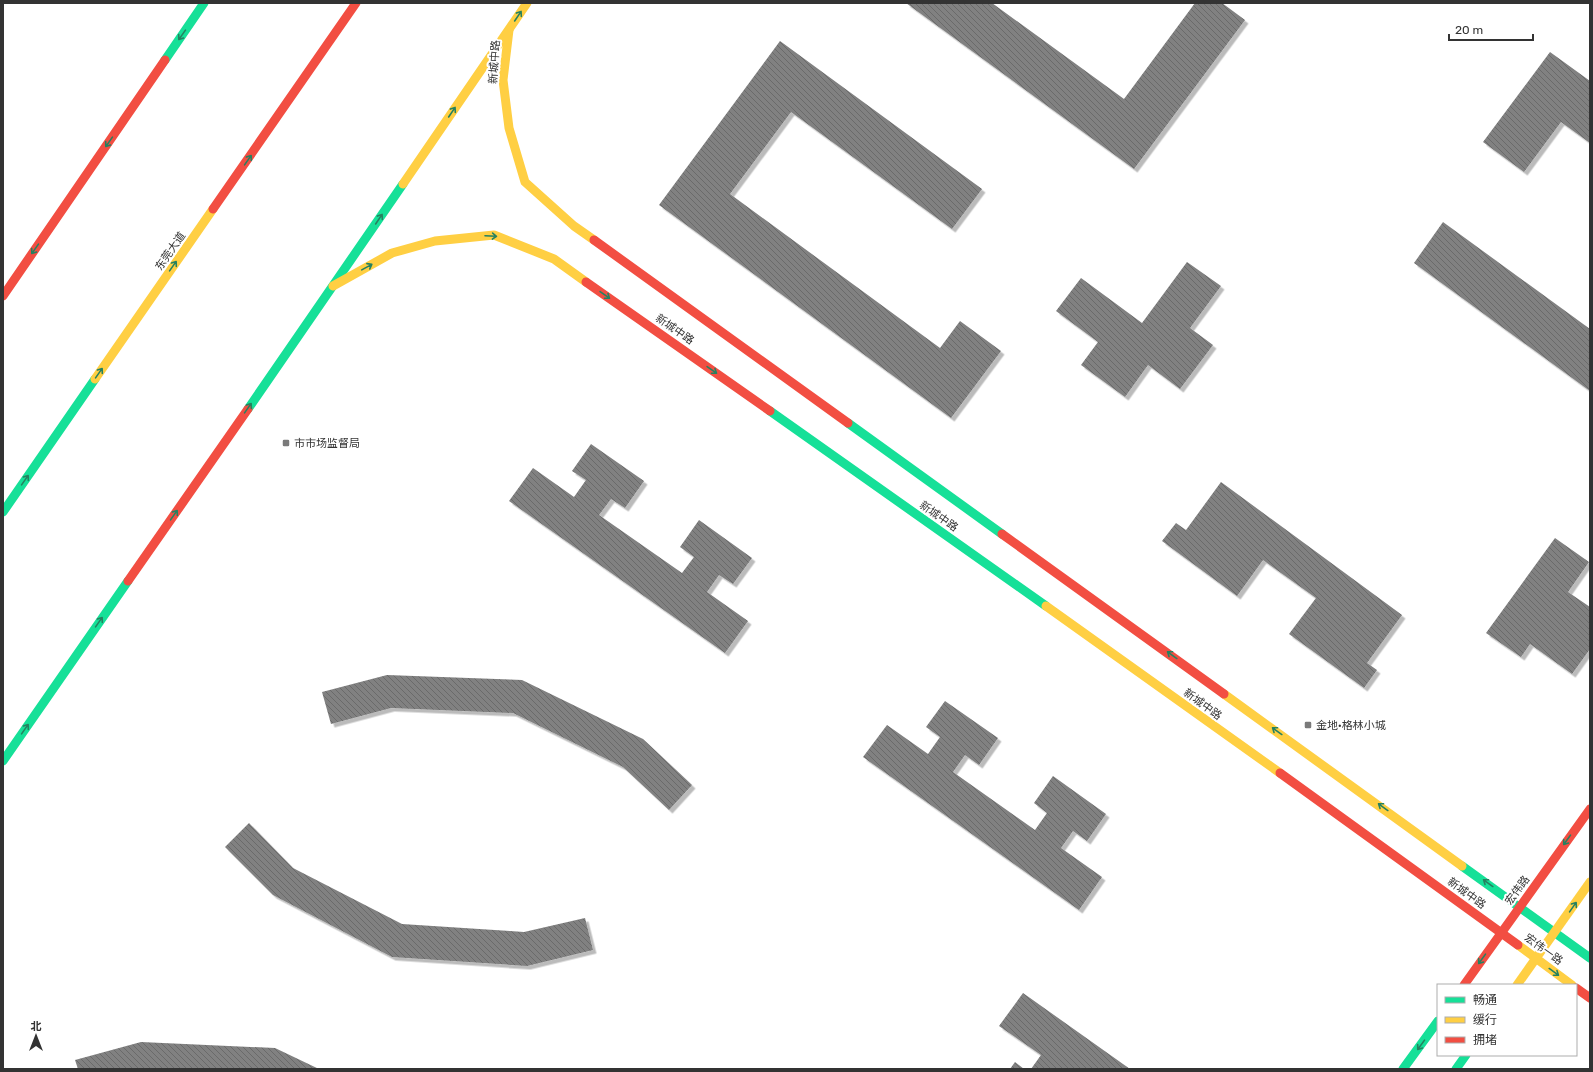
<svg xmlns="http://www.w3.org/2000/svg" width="1593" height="1072" viewBox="0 0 1593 1072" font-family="Rubik,'Noto Sans SC',sans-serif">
<defs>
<pattern id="building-back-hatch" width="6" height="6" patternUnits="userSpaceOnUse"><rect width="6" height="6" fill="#818181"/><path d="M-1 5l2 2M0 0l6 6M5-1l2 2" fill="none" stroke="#6a6a6a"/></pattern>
<filter id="shadow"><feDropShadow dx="3.5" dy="3.5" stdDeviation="0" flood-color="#0004"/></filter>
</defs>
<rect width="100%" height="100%" fill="#fff"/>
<g fill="url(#building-back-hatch)" filter="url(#shadow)">
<path d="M906,3H992L1124,99L1195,3H1222L1245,20L1134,169Z"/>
<path d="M780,41L982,189L952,229L791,112L730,194L940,348L960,321L1001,351L951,418L659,205Z"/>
<path d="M1550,52L1590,81V143L1561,122L1524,172L1483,142Z"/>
<path d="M1443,222L1590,329V391L1414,263Z"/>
<path d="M1187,262L1221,286L1190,328L1213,345L1180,389L1148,365L1125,397L1081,365L1098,342L1056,311L1081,278L1142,323Z"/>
<path d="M591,444L644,481L625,508L611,499L599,515L682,573L694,557L680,547L699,520L752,558L733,584L719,575L707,592L748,621L725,653L509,501L533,468L574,497L586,480L572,471Z"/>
<path d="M1221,482L1402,615L1367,663L1377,670L1364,688L1289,634L1316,598L1263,560L1237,596L1162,541L1176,523L1186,530Z"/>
<path d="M1555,538L1589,562L1568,592L1590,607V649L1572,674L1530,644L1521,657L1486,633Z"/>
<path d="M387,675L522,680L643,739L692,785L669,810L623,767L513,713L391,708L331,724L322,692Z"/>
<path d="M945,701L998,738L979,765L965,755L953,772L1035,830L1047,813L1034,803L1053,776L1106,814L1087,841L1073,831L1061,848L1102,877L1079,910L863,757L887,725L928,754L940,737L926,727Z"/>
<path d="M249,823L293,868L402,924L524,932L585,918L593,950L527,966L392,957L273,895L225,847Z"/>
<path d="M1023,993L1130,1069H1031L1041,1055L999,1026Z"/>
<path d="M141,1042L275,1048L319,1069H78L75,1060Z"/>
<path d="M1015,1062L1024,1069H1010Z"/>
</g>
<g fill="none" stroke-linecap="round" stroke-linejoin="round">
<g stroke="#16e098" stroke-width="9">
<path d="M165,60L204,3"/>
<path d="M248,409L403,184"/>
<path d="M770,411L1046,606"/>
<path d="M848,423L1002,534"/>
<path d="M3,512L95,379"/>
<path d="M3,761L128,581"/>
<path d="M1462,866L1590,958"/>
<path d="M1403,1069L1438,1021"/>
<path d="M1456,1069L1466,1055"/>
</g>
<g stroke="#ffcf43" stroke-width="9">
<path d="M509,30L503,80L509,128L525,182L574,226L594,240"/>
<path d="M403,184L527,3"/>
<path d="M333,286L392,253L435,241L494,235L554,259L586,282"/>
<path d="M95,379L213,209"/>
<path d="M1046,606L1280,773"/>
<path d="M1224,694L1462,866"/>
<path d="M1518,945L1572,985"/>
<path d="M1517,985L1590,882"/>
</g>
<g stroke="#f24e42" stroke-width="9">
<path d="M213,209L356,3"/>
<path d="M594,240L848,423"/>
<path d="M586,282L770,411"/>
<path d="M3,296L165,60"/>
<path d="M1002,534L1224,694"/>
<path d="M128,581L248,409"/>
<path d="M1280,773L1518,945"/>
<path d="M1464,985L1590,809"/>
<path d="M1576,988L1590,998"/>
</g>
</g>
<defs><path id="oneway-shaft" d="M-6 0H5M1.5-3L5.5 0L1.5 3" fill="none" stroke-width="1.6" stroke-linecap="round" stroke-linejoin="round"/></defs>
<g stroke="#268160">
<use href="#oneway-shaft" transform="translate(518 16) rotate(-56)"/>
<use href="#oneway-shaft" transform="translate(182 35) rotate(125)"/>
<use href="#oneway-shaft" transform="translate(452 112) rotate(-56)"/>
<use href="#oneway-shaft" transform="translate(109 142) rotate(125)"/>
<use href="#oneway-shaft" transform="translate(248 160) rotate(-55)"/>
<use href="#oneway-shaft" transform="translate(379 219) rotate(-56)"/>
<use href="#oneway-shaft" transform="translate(491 236) rotate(3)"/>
<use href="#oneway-shaft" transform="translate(35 249) rotate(125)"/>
<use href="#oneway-shaft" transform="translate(173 266) rotate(-55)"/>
<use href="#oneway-shaft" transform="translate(367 267) rotate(-29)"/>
<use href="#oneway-shaft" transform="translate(605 295) rotate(35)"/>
<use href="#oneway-shaft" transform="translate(712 370) rotate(35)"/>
<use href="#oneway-shaft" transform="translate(99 373) rotate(-55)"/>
<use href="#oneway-shaft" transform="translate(248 408) rotate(-55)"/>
<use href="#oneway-shaft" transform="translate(25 480) rotate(-55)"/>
<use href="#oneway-shaft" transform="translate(174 515) rotate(-55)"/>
<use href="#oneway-shaft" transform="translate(99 622) rotate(-55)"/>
<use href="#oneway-shaft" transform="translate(1172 655) rotate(-144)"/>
<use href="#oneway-shaft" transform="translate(25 729) rotate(-55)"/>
<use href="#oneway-shaft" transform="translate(1277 731) rotate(-144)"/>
<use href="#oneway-shaft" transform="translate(1383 807) rotate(-144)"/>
<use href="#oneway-shaft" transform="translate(1567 840) rotate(126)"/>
<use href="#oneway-shaft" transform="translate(1488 883) rotate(-144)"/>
<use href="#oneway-shaft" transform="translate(1573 907) rotate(-55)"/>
<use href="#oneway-shaft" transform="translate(1482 959) rotate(126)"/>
<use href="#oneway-shaft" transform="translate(1554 972) rotate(36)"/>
<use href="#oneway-shaft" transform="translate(1421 1045) rotate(126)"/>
</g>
<g fill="#7a7a7a" stroke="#fff" stroke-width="1.5">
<rect x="282" y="439" width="8" height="8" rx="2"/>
<rect x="1304" y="721" width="8" height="8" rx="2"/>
</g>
<g text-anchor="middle" stroke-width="4" stroke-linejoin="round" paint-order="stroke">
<g font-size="11" fill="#333" stroke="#fff">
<text transform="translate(494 62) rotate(-86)" y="4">新城中路</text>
<text transform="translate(170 251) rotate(-55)" y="4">东莞大道</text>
<text transform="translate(675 329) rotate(35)" y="4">新城中路</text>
<text transform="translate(939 516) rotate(35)" y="4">新城中路</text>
<text transform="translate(1203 704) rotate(36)" y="4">新城中路</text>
<text transform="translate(1517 890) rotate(-54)" y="4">宏伟路</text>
<text transform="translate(1467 893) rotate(36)" y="4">新城中路</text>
<text transform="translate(1544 949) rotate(36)" y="4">宏伟一路</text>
</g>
<g font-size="11" fill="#333" stroke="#fff" text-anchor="start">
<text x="294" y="447">市市场监督局</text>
<text x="1316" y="729">金地·格林小城</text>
</g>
</g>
<rect width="1593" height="1072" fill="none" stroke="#333333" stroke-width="8"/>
<rect x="1437" y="984" width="140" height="72" fill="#ffffff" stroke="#adadad"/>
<rect x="1445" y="997" width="20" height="6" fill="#16e098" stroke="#adadad"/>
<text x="1473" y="1004" font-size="12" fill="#333333">畅通</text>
<rect x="1445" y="1017" width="20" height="6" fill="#ffcf43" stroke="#adadad"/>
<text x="1473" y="1024" font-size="12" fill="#333333">缓行</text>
<rect x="1445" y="1037" width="20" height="6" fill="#f24e42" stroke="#adadad"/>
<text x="1473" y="1044" font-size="12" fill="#333333">拥堵</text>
<g transform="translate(36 1036)" stroke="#ffffff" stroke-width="3" paint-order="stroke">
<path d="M0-3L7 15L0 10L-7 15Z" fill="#333333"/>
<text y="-6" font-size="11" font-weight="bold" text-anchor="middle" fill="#333333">北</text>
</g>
<path d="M1449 34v6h84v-6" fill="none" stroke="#333333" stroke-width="2"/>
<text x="1455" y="34" font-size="12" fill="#333333" stroke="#ffffff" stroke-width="3" paint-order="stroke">20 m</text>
</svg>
